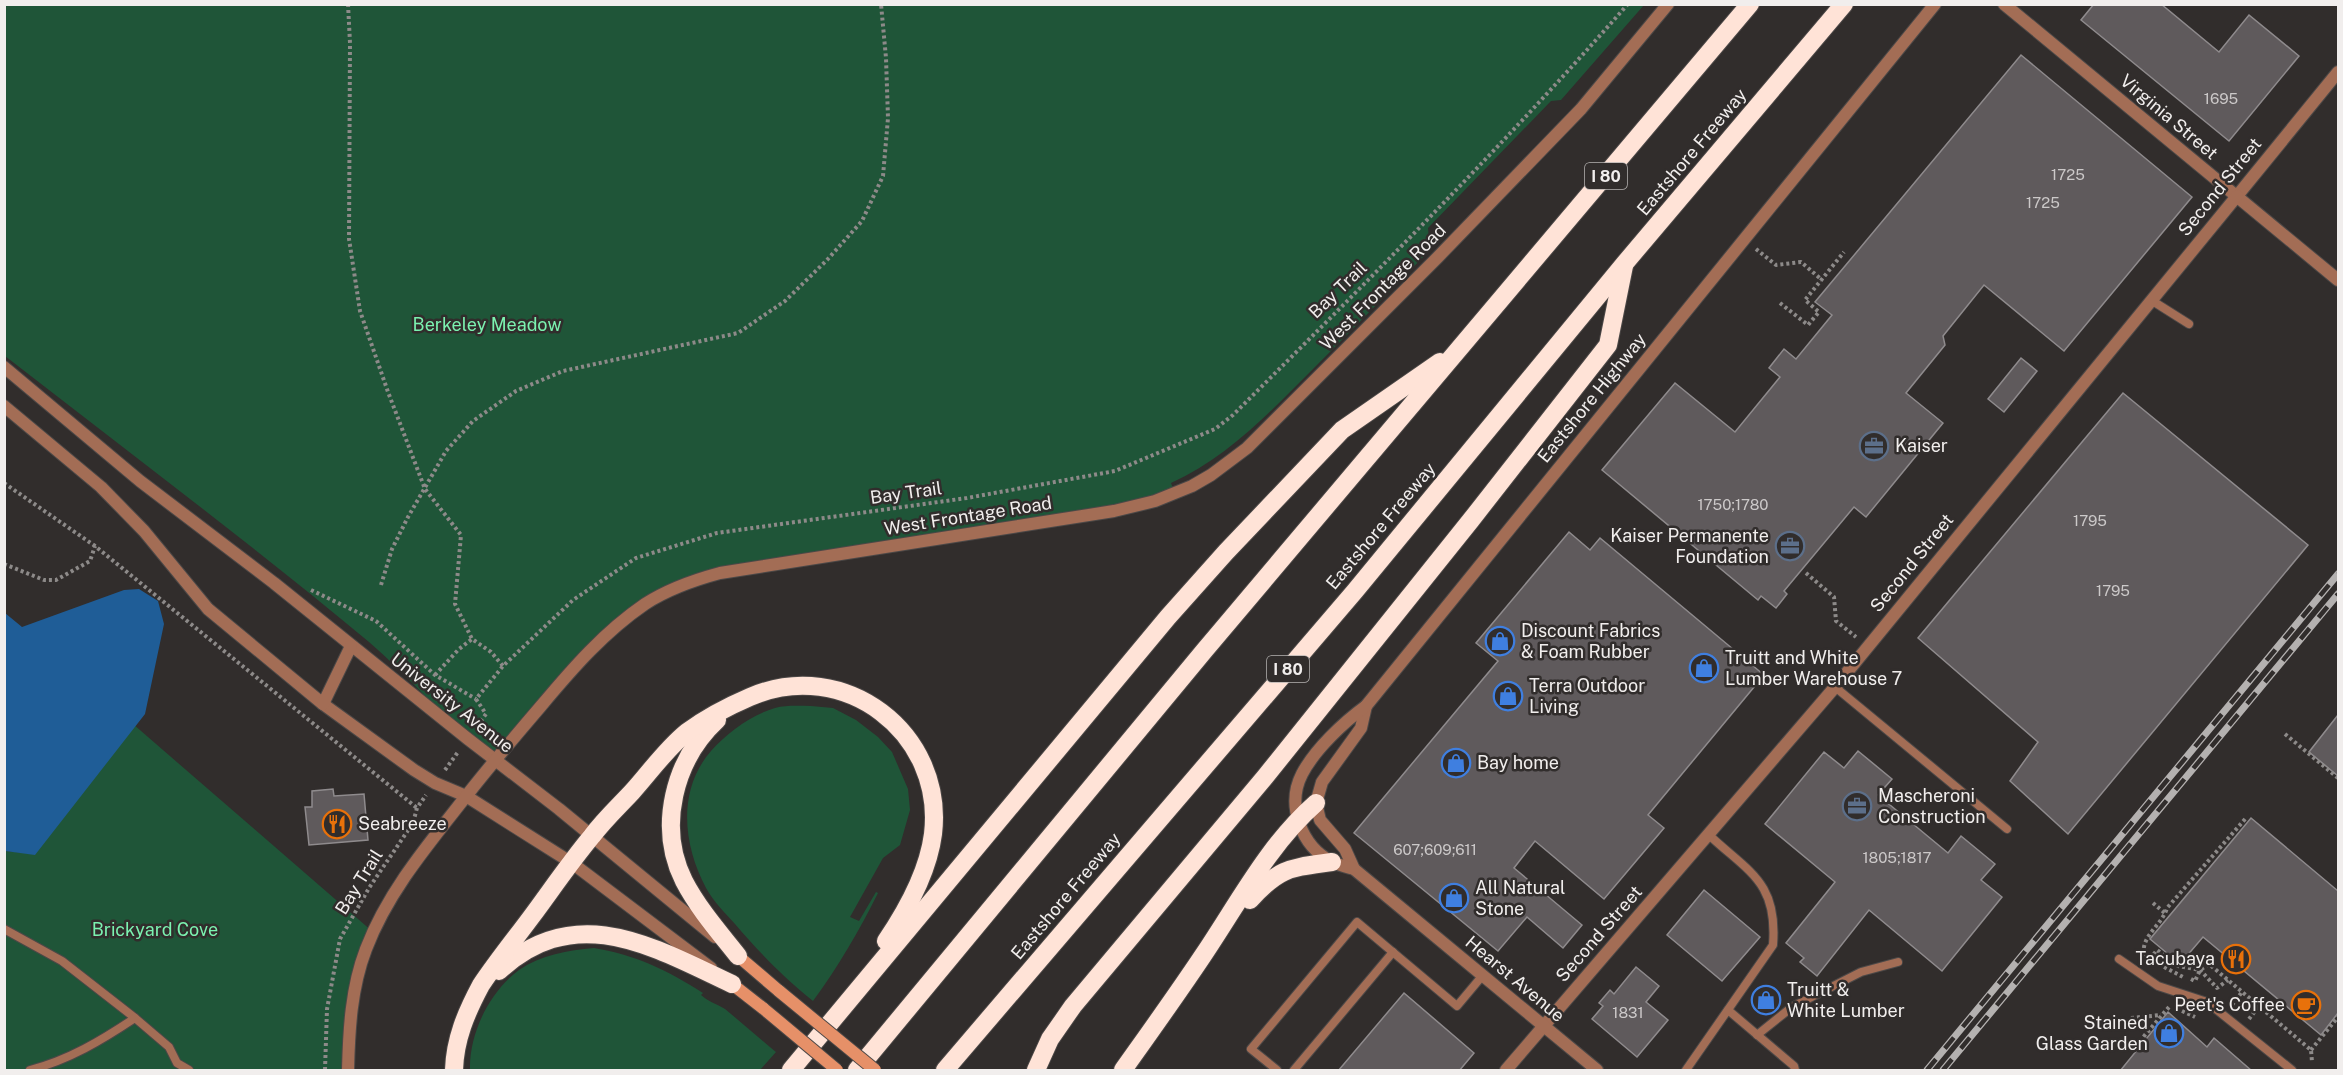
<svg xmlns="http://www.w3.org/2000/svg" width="2343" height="1075" viewBox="0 0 2343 1075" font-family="'Public Sans',sans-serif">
<rect width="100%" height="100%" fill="#312d2c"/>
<g fill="#1f5538">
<path d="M4,5H1644L1561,100L1551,101L1428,228L1430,250C1391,290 1353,329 1314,368C1270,412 1228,457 1171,483L1175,494L1155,501L705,577L619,624L495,760C449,725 413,680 369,642C250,543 127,451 5,356Z"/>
<path d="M811,706L833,708L856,720L878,737L892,752L908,789L910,810L900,845L883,858L850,917L859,921L876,892L878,893C859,931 838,967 813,1001C783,977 760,953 735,924C725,913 713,901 706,888C683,845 677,790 711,751C727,733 751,715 775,708C786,705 799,706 811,706Z"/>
<path d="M133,724L373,932L366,950L348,1070H5V851L35,854Z"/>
<path d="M594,948C636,955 667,970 703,993L701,995C707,1001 717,1004 725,1009C742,1023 759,1038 776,1052L760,1070H470C469,1034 489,992 519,970C541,955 568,950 594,948Z"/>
</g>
<path fill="#1f5d97" d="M139,589L158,601L164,624L145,714L35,855L5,851V613L22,627L124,590Z"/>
<g fill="#5f5a5c" stroke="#8f8b8d" stroke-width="1.5">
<path d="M2094,4H2161L2219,52L2249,15L2299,56L2229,141L2081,20Z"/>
<path d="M2021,55L2192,197L2064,351L1984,285L1943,336L1945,345L1906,393L1943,423L1866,517L1854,507L1784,591L1787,594L1776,608L1761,596L1758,600L1602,470L1675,383L1735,432L1780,377L1769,368L1784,349L1796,359L1832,315L1815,302Z"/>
<path d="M2021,358L2037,371L2004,412L1988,399Z"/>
<path d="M2123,393L2308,545L2068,834L2010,781L2038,742L1918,638Z"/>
<path d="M1569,532L1590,550L1600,538L1764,675L1648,815L1664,828L1604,899L1535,841L1514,868L1582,925L1563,948L1527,917L1498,951L1354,833L1498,661L1476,643Z"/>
<path d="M2338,715V776L2309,752Z"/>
<path d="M1858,751L1892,779L1878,795L1948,853L1961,836L1995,864L1981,880L2002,897L1942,971L1869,910L1817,976L1800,962L1804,958L1786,943L1835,882L1765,824L1824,752L1844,768Z"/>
<path d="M333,789L334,796L364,794L368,840L309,845L305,807H312V791Z"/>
<path d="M2251,818L2338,891V1013L2321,1035L2203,937L2180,964L2150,939Z"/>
<path d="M1704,890L1760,937L1722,981L1667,935Z"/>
<path d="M1636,967L1659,986L1646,1002L1668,1020L1637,1057L1592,1019L1603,1006L1599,1003L1610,990L1614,994Z"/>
<path d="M1404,993L1474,1053L1459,1071H1338Z"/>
<path d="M2168,1012L2207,1047L2214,1038L2252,1071H2120Z"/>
</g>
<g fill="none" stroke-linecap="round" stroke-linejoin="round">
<g stroke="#4c4847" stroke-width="10">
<g id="service">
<path d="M2151,300L2189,324"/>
<path d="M1835,687L2007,829"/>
<path d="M4,929L62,961L135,1018"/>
<path d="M2119,959L2158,986L2207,1002L2292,1070"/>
<path d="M1728,1010L1794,1066L1795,1070"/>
<path d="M1757,1035L1792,1007L1861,972L1898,962"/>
<path d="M30,1070C69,1060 102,1040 135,1018L169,1047L177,1063L189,1070"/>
<path d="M1277,1070L1251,1049L1357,922L1457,1006L1483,975"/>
<path d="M1294,1070L1393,952"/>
<path d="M1686,1070L1773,945C1778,881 1748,872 1708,834"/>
</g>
</g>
<g stroke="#4c4847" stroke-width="14">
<path id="pedestrian" d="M2237,196L2338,72"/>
</g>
<g stroke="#4c4847" stroke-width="14">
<g id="minor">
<path d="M2004,4L2338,280"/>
<path d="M1506,1070L1835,687L2237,196"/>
</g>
</g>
<g stroke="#4c4847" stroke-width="14">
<g id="tertiary">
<path d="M4,367L140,481L274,583L468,739L559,809L715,937"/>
<path d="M4,406L101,487L144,531L208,609L323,704L414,770L435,783L466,796L572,863L711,968"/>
<path d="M323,704L351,646"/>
<path d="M1354,869L1345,849L1320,820L1316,803L1322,782L1361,728L1366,706"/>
<path d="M348,1070C349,1030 351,988 366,949C389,889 432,840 471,790C494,761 517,734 541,706C572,669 604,632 645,604C668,589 694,580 720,573L1114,511L1155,501L1192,486L1211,475L1247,448L1438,257L1581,109L1668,4"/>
<path d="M1597,1070L1354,869C1347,867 1339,865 1332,862C1301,846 1286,805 1302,774C1315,749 1344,722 1366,706L1935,4"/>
</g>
</g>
<g stroke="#4c4847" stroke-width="14">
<g id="secondary">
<path d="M738,956L779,991"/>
<path d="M732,984L764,1009"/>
</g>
</g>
<g stroke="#4c4847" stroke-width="20">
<g id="motorway">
<path d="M717,720C674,760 657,827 684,881C698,908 719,932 738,956"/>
<path d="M1250,900C1280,867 1290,868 1332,862"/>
<path d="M499,971C576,900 653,947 732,984"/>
<path d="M454,1070C455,1039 466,1013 481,985C497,961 515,939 532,916C552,889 571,861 592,836C604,820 618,807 632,792C650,772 666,749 687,732C706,718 729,706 750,697C844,656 945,733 933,834C928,873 907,910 886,941"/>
<path d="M791,1070L1168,617L1226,552L1342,430L1440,362"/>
<path d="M857,1070L1204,651L1750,4"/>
<path d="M945,1070L1355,591L1625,263L1844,4"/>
<path d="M1036,1070L1050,1039L1073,1006L1265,777L1471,520L1608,345L1624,266"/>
<path d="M1123,1070C1150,1032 1178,993 1204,954C1239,902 1269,844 1316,803"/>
</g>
</g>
<g stroke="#8d8a89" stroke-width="4" stroke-dasharray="3 3" stroke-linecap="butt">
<path d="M348,4L350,43L349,239L360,311L388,392L425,489L461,535L455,604L472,639"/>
<path d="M1756,249L1776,265L1801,262L1822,280"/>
<path d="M1780,303L1808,325L1819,312L1805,300L1844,252"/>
<path d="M4,483L95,546L417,808"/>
<path d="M4,564L44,580H56L90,561L95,546"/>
<path d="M1806,573L1834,597L1836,621L1856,637"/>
<path d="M381,585L392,549L408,517L446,451L473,421L516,391L563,371L738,333L785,301L827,260L862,221L883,176L888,118L886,58L881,4"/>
<path d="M311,590L376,621L435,675L476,699"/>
<path d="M435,675L459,649L472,639L491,652L503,666"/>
<path d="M477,726L486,714L476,699L503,666L573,600L636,558L717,533L967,498L1115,471L1215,429L1233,415C1368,281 1502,147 1628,4"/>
<path d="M2285,734L2338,778"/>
<path d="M445,770L458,752"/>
<path d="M2153,903L2166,914"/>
<path d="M2144,954C2141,936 2162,925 2167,908L2246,818"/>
<path d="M2138,955L2144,954L2166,968L2183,977"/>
<path d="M2150,959L2157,950L2178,966L2200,970L2217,988L2228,980"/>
<path d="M2191,979L2195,981L2200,970L2209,964L2311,1050L2312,1062"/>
<path d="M2232,1005L2242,992"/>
<path d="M2182,1011L2195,1017"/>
<path d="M2131,1018L2161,1015"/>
<path d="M2249,1019L2259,1006"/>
<path d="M2110,1043L2139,1042L2169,1007L2171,1008"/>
<path d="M2311,1050L2338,1017"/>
<path d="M325,1070L327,1009L340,939L369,888L413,823L417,808L426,795"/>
</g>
<use href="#service" stroke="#a36d55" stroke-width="8"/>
<use href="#pedestrian" stroke="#a36d55" stroke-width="12"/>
<use href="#minor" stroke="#a36d55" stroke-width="12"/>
<use href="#tertiary" stroke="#a36d55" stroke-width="12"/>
<use href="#secondary" stroke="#e69068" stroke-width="12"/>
<use href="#motorway" stroke="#ffe3d7" stroke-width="18"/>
<g stroke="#b4b1b0" stroke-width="7">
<g id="rail">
<path d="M1927,1070L2338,574"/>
<path d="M1943,1070L2338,594"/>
</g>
</g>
<use href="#rail" stroke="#312d2c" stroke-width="4.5" stroke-dasharray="14" stroke-linecap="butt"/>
<g stroke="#4c4847" stroke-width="14" stroke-linecap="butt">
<g id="secondary-bridge">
<path d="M779,991L875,1070"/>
<path d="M764,1009L837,1070"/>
</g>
</g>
<use href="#secondary-bridge" stroke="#e69068" stroke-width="12"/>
</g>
<defs>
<g id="office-ring" transform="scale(1.5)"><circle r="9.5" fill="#312d2c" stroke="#5c6f8a" stroke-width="1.5"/><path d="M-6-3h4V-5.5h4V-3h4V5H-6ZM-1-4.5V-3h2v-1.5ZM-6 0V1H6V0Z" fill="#5c6f8a"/></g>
<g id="shop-ring" transform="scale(1.5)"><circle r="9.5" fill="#312d2c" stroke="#3f7fe0" stroke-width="1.5"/><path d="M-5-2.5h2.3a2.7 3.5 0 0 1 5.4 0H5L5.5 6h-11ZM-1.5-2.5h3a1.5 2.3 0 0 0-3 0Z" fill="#3f7fe0"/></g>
<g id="restaurant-ring" transform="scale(1.5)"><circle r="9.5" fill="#312d2c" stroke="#e8710a" stroke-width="1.5"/><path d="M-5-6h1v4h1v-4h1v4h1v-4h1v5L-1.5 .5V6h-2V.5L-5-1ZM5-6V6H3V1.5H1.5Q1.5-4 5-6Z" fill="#e8710a"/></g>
<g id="cafe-ring" transform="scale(1.5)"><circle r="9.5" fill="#312d2c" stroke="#e8710a" stroke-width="1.5"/><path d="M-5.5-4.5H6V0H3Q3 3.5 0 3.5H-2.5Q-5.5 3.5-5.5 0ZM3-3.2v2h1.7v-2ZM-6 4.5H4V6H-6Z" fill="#e8710a"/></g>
</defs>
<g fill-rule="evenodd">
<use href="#office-ring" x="1874" y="446"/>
<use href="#office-ring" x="1790" y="546"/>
<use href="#shop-ring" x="1500" y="641"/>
<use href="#shop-ring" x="1704" y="668"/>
<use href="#shop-ring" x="1508" y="696"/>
<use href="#shop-ring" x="1456" y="763"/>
<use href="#office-ring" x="1857" y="806"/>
<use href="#restaurant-ring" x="337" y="824"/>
<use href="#shop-ring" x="1454" y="898"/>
<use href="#restaurant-ring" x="2236" y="959"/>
<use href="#shop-ring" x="1766" y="1000"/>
<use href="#cafe-ring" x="2306" y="1005"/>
<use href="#shop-ring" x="2169" y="1033"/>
</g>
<g text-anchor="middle" stroke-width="5" stroke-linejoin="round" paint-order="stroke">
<g font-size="15" fill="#ccc9c9">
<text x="2221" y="104">1695</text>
<text x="2068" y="180">1725</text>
<text x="2043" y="208">1725</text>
<text x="1733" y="510">1750;1780</text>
<text x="2090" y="526">1795</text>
<text x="2113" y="596">1795</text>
<text x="1435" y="855">607;609;611</text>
<text x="1897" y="863">1805;1817</text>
<text x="1628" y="1018">1831</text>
</g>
<g fill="#312d2c" stroke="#b7b4b3" stroke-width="1.5">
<rect x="1585" y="163" width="42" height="26" rx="4.5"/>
<rect x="1267" y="656" width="42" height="26" rx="4.5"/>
</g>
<g font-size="16" font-weight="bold" fill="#f1eeed">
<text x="1606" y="182">I 80</text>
<text x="1288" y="675">I 80</text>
</g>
<g font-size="18" fill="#f1eeed" stroke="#312d2c">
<text transform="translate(2169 117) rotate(40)" y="6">Virginia Street</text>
<text transform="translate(1692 152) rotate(-50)" y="6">Eastshore Freeway</text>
<text transform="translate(2220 187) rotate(-51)" y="6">Second Street</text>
<text transform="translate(1383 287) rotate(-45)" y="6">West Frontage Road</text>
<text transform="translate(1338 290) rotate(-44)" y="6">Bay Trail</text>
<text transform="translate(1592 398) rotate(-51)" y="6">Eastshore Highway</text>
<text transform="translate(906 493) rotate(-8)" y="6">Bay Trail</text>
<text transform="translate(968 516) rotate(-9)" y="6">West Frontage Road</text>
<text transform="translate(1381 526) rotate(-50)" y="6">Eastshore Freeway</text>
<text transform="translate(1912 563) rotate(-51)" y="6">Second Street</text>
<text transform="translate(452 703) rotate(38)" y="6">University Avenue</text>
<text transform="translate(359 882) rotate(-58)" y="6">Bay Trail</text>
<text transform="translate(1066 896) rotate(-50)" y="6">Eastshore Freeway</text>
<text transform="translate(1599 934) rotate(-49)" y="6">Second Street</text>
<text transform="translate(1515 979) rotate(40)" y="6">Hearst Avenue</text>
</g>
<g font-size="18" fill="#7bf2b0" stroke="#312d2c">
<text x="487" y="331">Berkeley Meadow</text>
<text x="155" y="936">Brickyard Cove</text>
</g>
<g font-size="18" fill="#f1eeed" stroke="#312d2c" text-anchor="start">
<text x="1895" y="452">Kaiser</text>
<text x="1769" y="542" text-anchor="end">Kaiser Permanente<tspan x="1769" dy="21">Foundation</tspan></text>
<text x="1521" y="637">Discount Fabrics<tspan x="1521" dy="21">&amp; Foam Rubber</tspan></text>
<text x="1725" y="664">Truitt and White<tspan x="1725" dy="21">Lumber Warehouse 7</tspan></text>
<text x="1529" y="692">Terra Outdoor<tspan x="1529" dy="21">Living</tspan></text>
<text x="1477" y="769">Bay home</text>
<text x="1878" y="802">Mascheroni<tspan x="1878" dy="21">Construction</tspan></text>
<text x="358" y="830">Seabreeze</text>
<text x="1475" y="894">All Natural<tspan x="1475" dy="21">Stone</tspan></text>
<text x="2215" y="965" text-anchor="end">Tacubaya</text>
<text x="1787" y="996">Truitt &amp;<tspan x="1787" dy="21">White Lumber</tspan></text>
<text x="2285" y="1011" text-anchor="end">Peet's Coffee</text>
<text x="2148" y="1029" text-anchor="end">Stained<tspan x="2148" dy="21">Glass Garden</tspan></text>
</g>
</g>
<rect width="2343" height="1075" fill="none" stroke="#f1eeed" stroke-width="12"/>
</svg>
